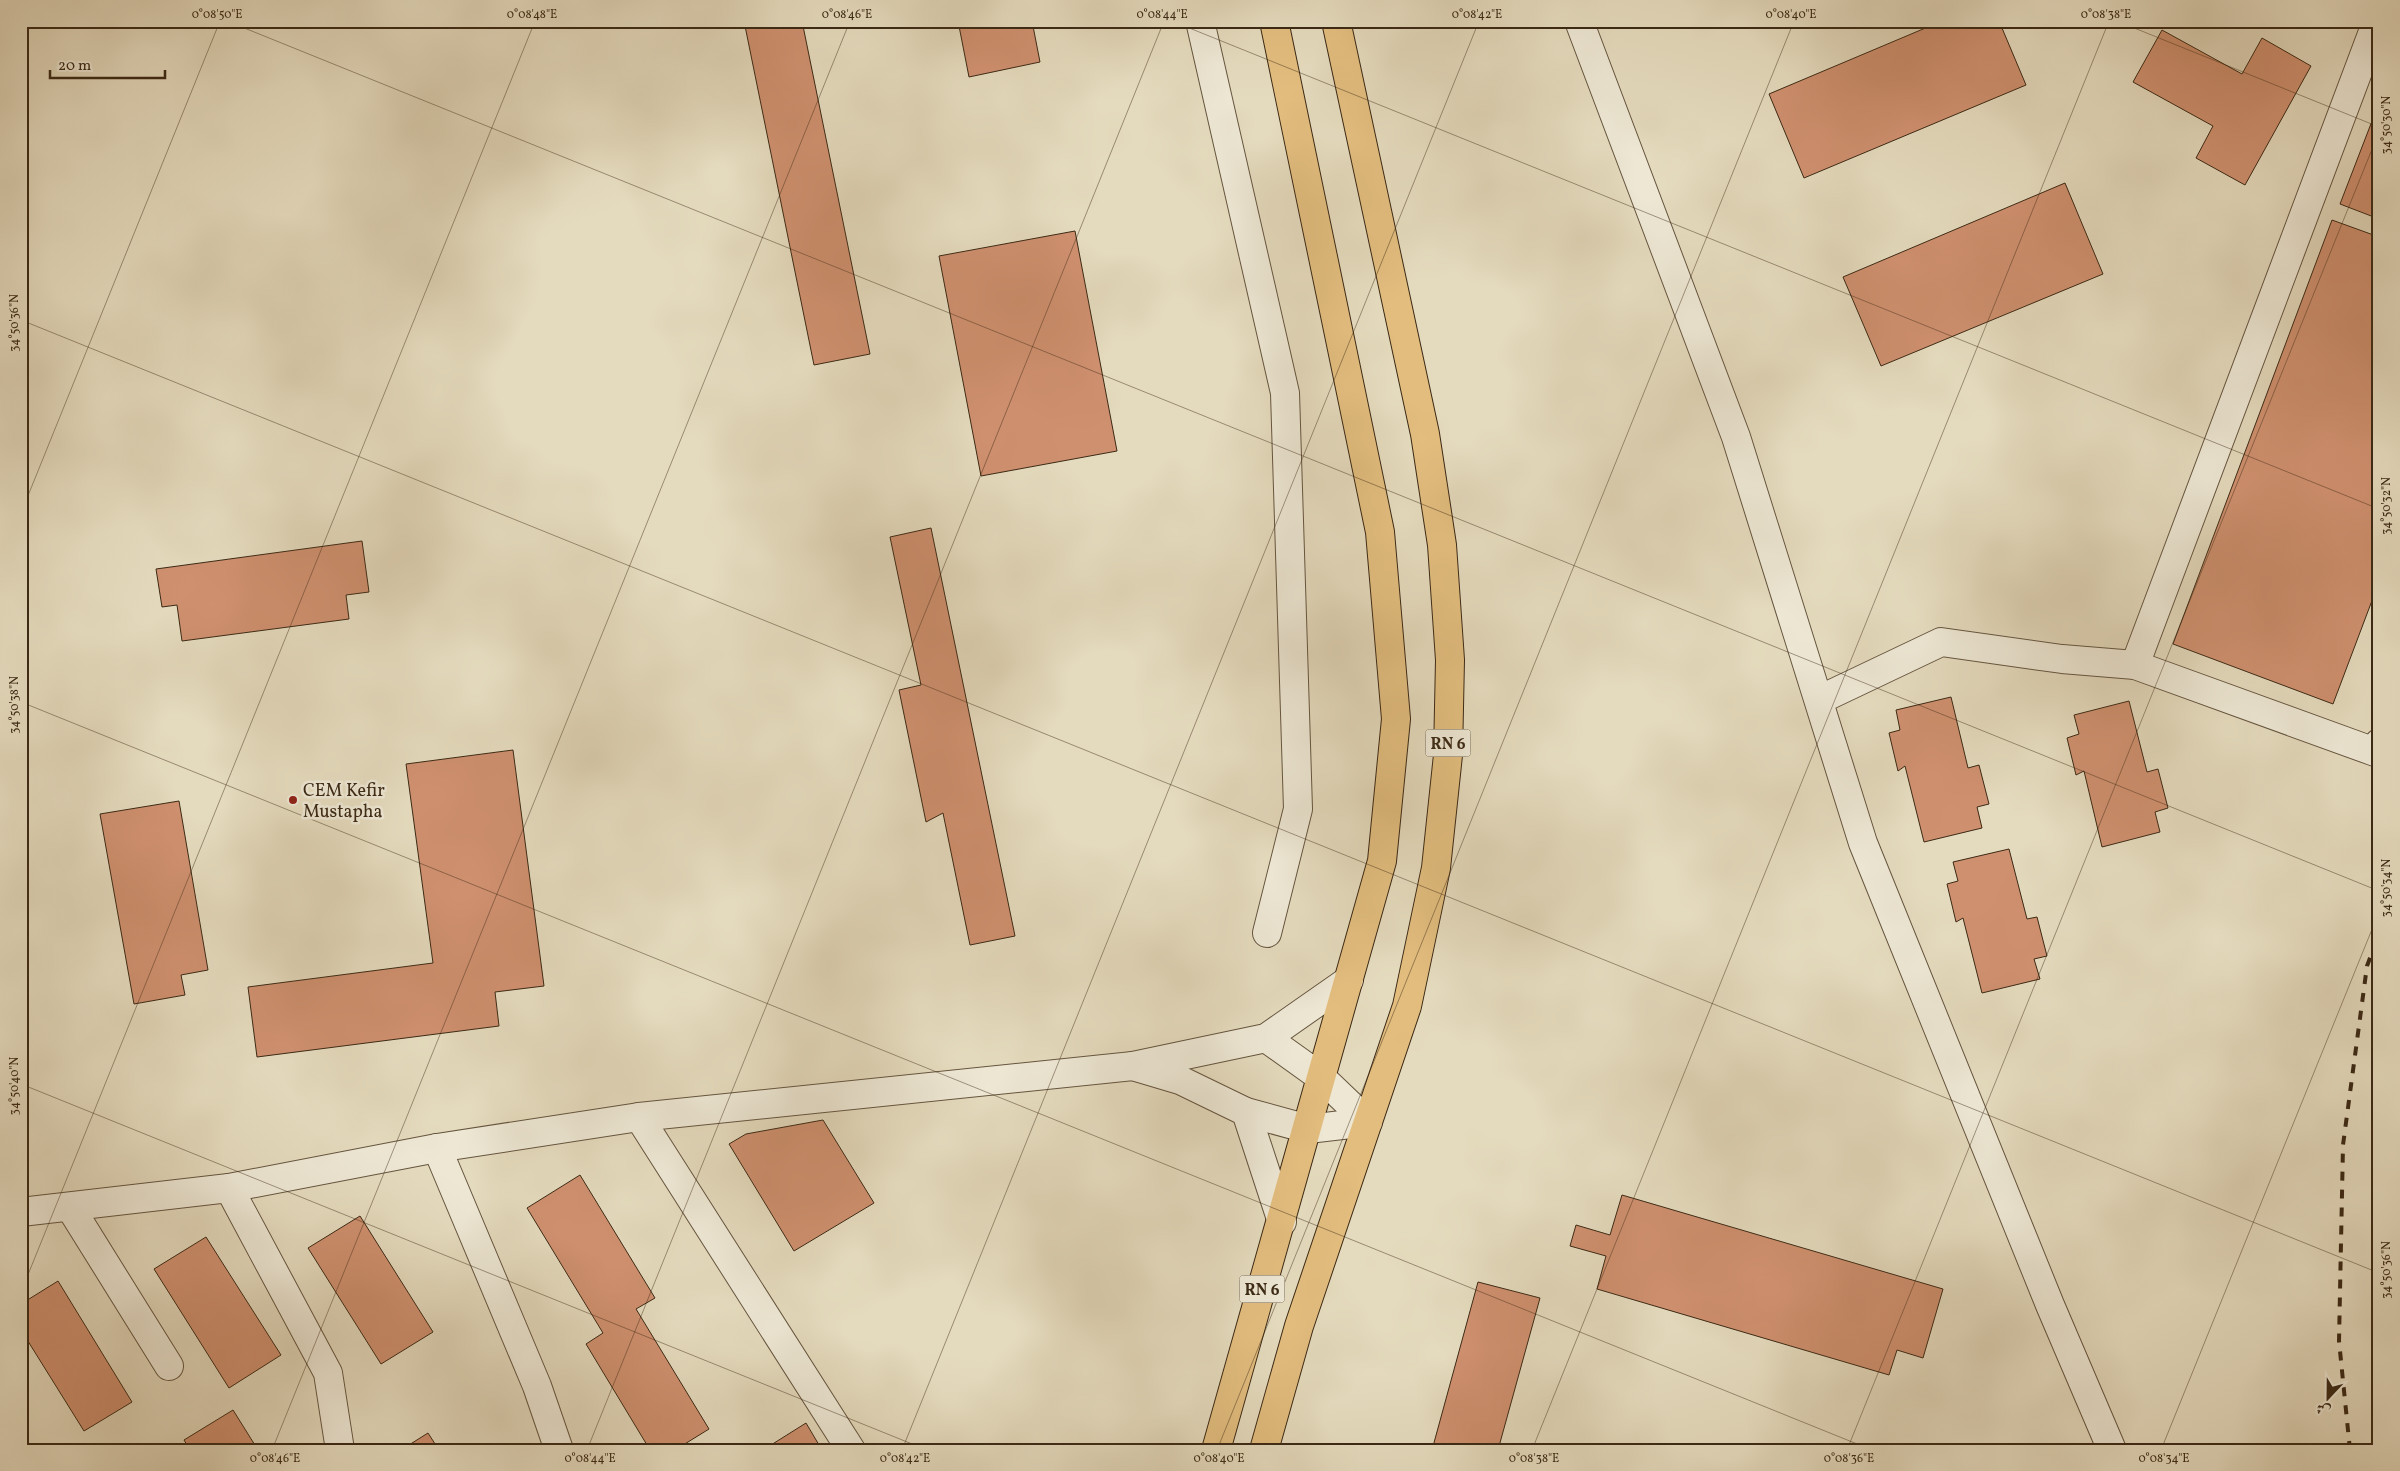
<svg xmlns="http://www.w3.org/2000/svg" width="2400" height="1471" viewBox="0 0 2400 1471" font-family="Vollkorn,Amiri,serif">
<rect width="100%" height="100%" fill="#e4dabd"/>
<filter id="stains"><feTurbulence type="fractalNoise" baseFrequency=".004" numOctaves="4"/><feColorMatrix values="0 0 0 0 .2 0 0 0 0 .09 0 0 0 0 .02 0 0 0 .5 -.17"/></filter>
<radialGradient id="worn" r=".72"><stop offset=".6" stop-color="#630" stop-opacity="0"/><stop offset="1" stop-color="#630" stop-opacity=".3"/></radialGradient>
<g fill="#cf906f" stroke="#3b2915">
<path d="M744,21H802L870,354L814,365Z"/>
<path d="M958,21H1032L1040,62L969,77Z"/>
<path d="M1942,21H1999L2026,85L1804,178L1769,94Z"/>
<path d="M2162,30L2242,74L2262,38L2311,66L2245,185L2196,158L2213,126L2133,82Z"/>
<path d="M2379,103V219L2340,204Z"/>
<path d="M2065,183L2103,274L1881,366L1843,277Z"/>
<path d="M2332,220L2379,237V582L2333,704L2173,644Z"/>
<path d="M1075,231L1117,451L981,476L939,256Z"/>
<path d="M931,528L1015,936L970,945L943,813L926,822L899,690L921,685L890,537Z"/>
<path d="M362,541L369,592L346,595L349,619L182,641L177,605L162,607L156,569Z"/>
<path d="M1951,697L1968,768L1979,765L1989,804L1977,807L1982,828L1924,842L1905,766L1898,771L1889,733L1900,730L1896,710Z"/>
<path d="M2129,701L2147,772L2158,769L2168,808L2155,812L2160,832L2102,847L2084,771L2076,775L2067,738L2079,734L2074,715Z"/>
<path d="M513,750L544,986L495,992L499,1026L257,1057L248,987L433,963L406,764Z"/>
<path d="M179,801L208,970L181,975L185,995L134,1004L100,814Z"/>
<path d="M2009,849L2027,919L2037,917L2047,956L2034,959L2040,979L1982,993L1963,918L1956,922L1947,884L1958,881L1953,862Z"/>
<path d="M823,1120L874,1203L794,1251L729,1144L746,1134Z"/>
<path d="M580,1175L655,1298L636,1309L709,1429L675,1450H650L586,1344L603,1333L527,1208Z"/>
<path d="M1622,1195L1943,1289L1923,1358L1897,1350L1889,1375L1597,1289L1606,1256L1570,1246L1576,1225L1610,1235Z"/>
<path d="M360,1216L433,1332L381,1364L308,1248Z"/>
<path d="M206,1237L281,1355L229,1388L154,1269Z"/>
<path d="M58,1281L132,1402L84,1431L21,1330V1304Z"/>
<path d="M1478,1282L1540,1298L1498,1450H1432Z"/>
<path d="M233,1410L258,1450H190L184,1440Z"/>
<path d="M806,1423L822,1450H763Z"/>
<path d="M428,1433L439,1450H401Z"/>
</g>
<g fill="none" stroke-linecap="round" stroke-linejoin="round">
<g stroke="#65553f" stroke-width="30">
<g id="minor">
<path d="M1200,21L1285,393L1298,809L1267,933"/>
<path d="M1579,21L1736,437L1863,843L2050,1305L2112,1450"/>
<path d="M2135,665L2377,21"/>
<path d="M1819,700L1941,642L2062,659L2135,665L2375,752L2379,743"/>
<path d="M1246,1112L1308,1129L1368,1122L1322,1078L1266,1038"/>
<path d="M639,1117L851,1450"/>
<path d="M437,1148L537,1386L559,1450"/>
<path d="M229,1188L328,1373L340,1450"/>
<path d="M70,1207L169,1366"/>
<path d="M21,1212L229,1188L437,1148L639,1117L1133,1066"/>
<path d="M1282,1222L1246,1112L1180,1080L1133,1066L1266,1038L1349,980"/>
</g>
</g>
<g stroke="#3b2915" stroke-width="30">
<g id="major">
<path d="M1216,1450L1382,861L1396,719L1380,532L1274,21"/>
<path d="M1264,1450L1299,1326L1407,1006L1436,868L1448,755L1450,660L1442,545L1425,434L1336,21"/>
</g>
</g>
<use href="#minor" stroke="#ede7d4" stroke-width="28"/>
<use href="#major" stroke="#e2bd7e" stroke-width="28"/>
<path stroke="#3b2915" stroke-width="4" stroke-dasharray="9 9" stroke-linecap="butt" d="M2350,1450L2339,1341L2343,1145L2367,966L2379,934"/>
</g>
<path fill="none" stroke="#3b2915" stroke-width="1" stroke-opacity="0.45" d="M227,21L2379,891M1172,21L2379,509M2117,21L2379,127M21,320L2379,1273M21,513L220,21M21,702L1872,1450M21,1084L927,1450M21,1292L535,21M272,1450L850,21M587,1450L1164,21M902,1450L1479,21M1217,1450L1794,21M1532,1450L2109,21M1847,1450L2379,132M2161,1450L2379,912"/>
<circle fill="#8f2418" stroke="#ede7d4" stroke-width="2" cx="293" cy="800" r="5"/>
<g text-anchor="middle" stroke-width="5" stroke-linejoin="round" paint-order="stroke">
<g fill="#ede7d4" stroke="#70624e" stroke-width="1">
<rect x="1425.5" y="729.5" width="45" height="27" rx="4"/>
<rect x="1239.5" y="1275.5" width="45" height="27" rx="4"/>
</g>
<g font-size="16" font-weight="bold" fill="#3b2915">
<text x="1448" y="749">RN 6</text>
<text x="1262" y="1295">RN 6</text>
</g>
<g font-size="18" fill="#3b2915" stroke="#ede7d4" text-anchor="start">
<text x="303" y="796">CEM Kefir<tspan x="303" dy="21">Mustapha</tspan></text>
</g>
</g>
<rect width="2400" height="1471" fill="none" stroke="#e4dabd" stroke-width="55"/>
<g transform="translate(2328 1398) rotate(202)" stroke="#ede7d4" stroke-width="4" paint-order="stroke">
<path d="M0-4L9 19L0 12L-9 19Z" fill="#3b2915"/>
<text y="-8" font-size="14" font-weight="bold" text-anchor="middle" fill="#3b2915">ش</text>
</g>
<path d="M50 70v8h115v-8" fill="none" stroke="#3b2915" stroke-width="2.5"/>
<text x="58" y="70" font-size="15" fill="#3b2915" stroke="#ede7d4" stroke-width="4" paint-order="stroke">20 m</text>
<rect x="28" y="28" width="2344" height="1416" fill="none" stroke="#3b2915" stroke-width="2"/>
<g font-size="12" text-anchor="middle" fill="#3b2915">
<text x="217" y="18">0°08'50"E</text>
<text x="532" y="18">0°08'48"E</text>
<text x="847" y="18">0°08'46"E</text>
<text x="1162" y="18">0°08'44"E</text>
<text x="1477" y="18">0°08'42"E</text>
<text x="1791" y="18">0°08'40"E</text>
<text x="2106" y="18">0°08'38"E</text>
<text transform="translate(2386 125) rotate(-90)" y="4">34°50'30"N</text>
<text transform="translate(14 323) rotate(-90)" y="4">34°50'36"N</text>
<text transform="translate(2386 506) rotate(-90)" y="4">34°50'32"N</text>
<text transform="translate(14 705) rotate(-90)" y="4">34°50'38"N</text>
<text transform="translate(2386 888) rotate(-90)" y="4">34°50'34"N</text>
<text transform="translate(14 1086) rotate(-90)" y="4">34°50'40"N</text>
<text transform="translate(2386 1270) rotate(-90)" y="4">34°50'36"N</text>
<text x="275" y="1462">0°08'46"E</text>
<text x="590" y="1462">0°08'44"E</text>
<text x="905" y="1462">0°08'42"E</text>
<text x="1219" y="1462">0°08'40"E</text>
<text x="1534" y="1462">0°08'38"E</text>
<text x="1849" y="1462">0°08'36"E</text>
<text x="2164" y="1462">0°08'34"E</text>
</g>
<rect width="100%" height="100%" filter="url(#stains)"/>
<rect width="100%" height="100%" fill="url(#worn)"/>
</svg>
